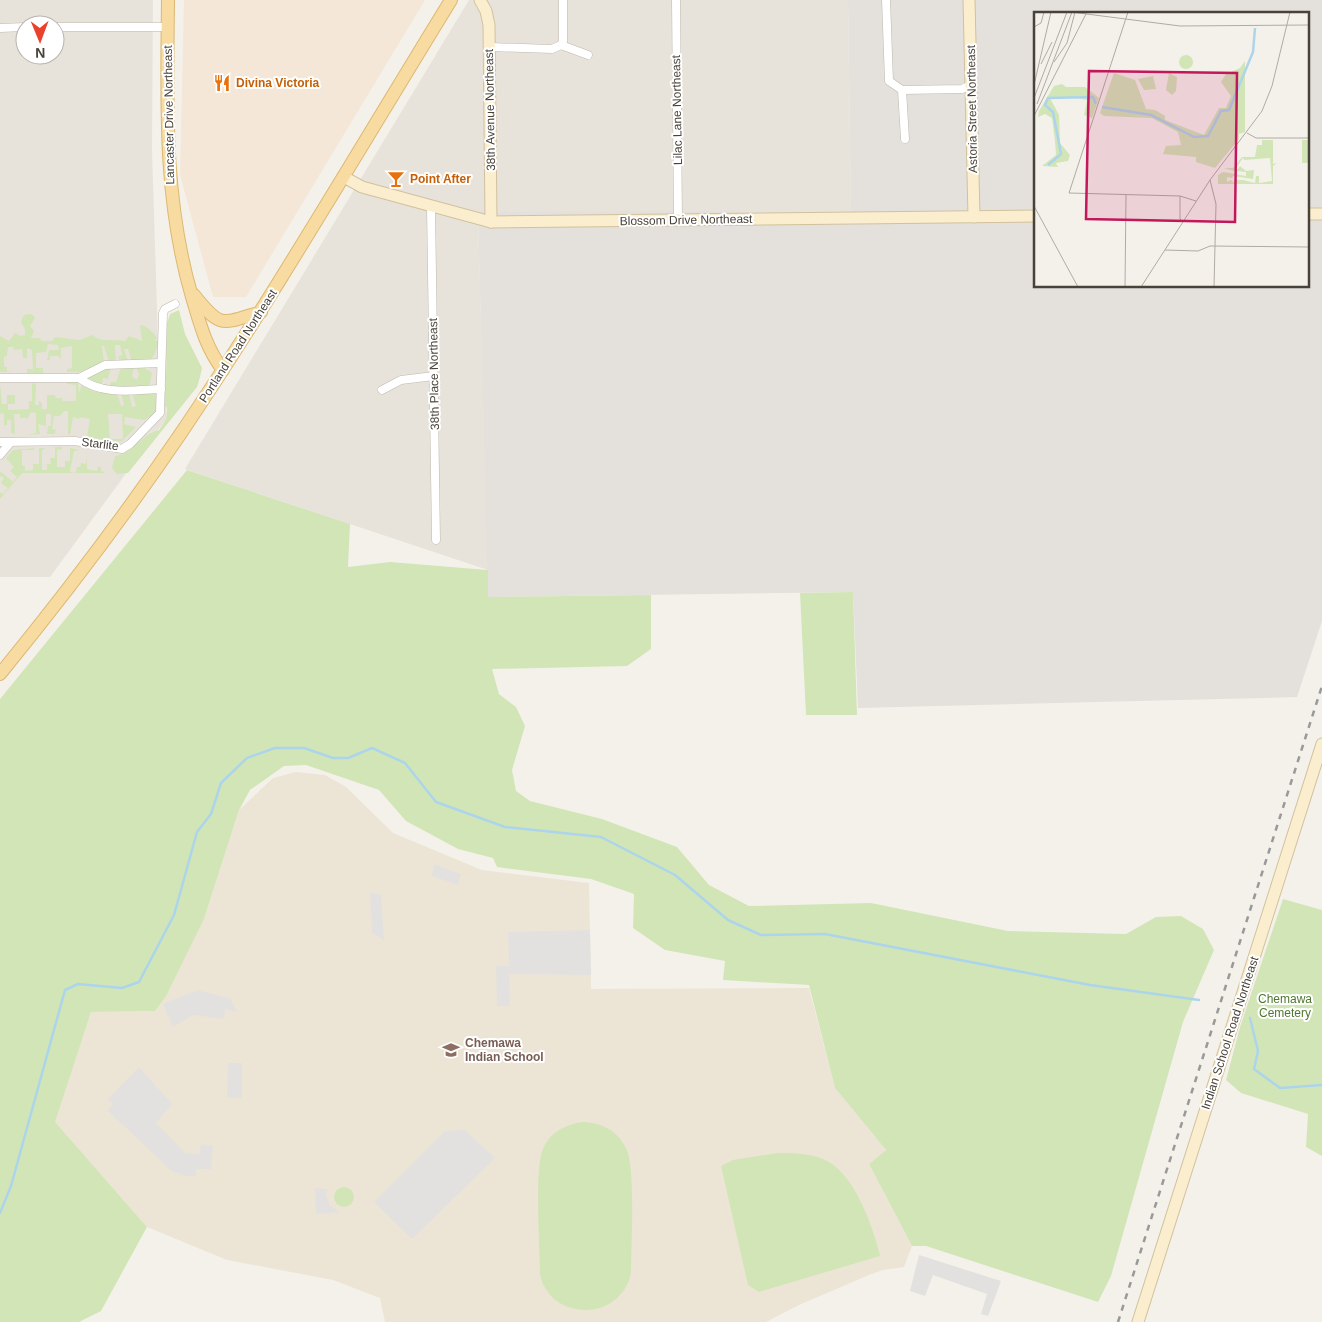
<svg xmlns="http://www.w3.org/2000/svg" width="1322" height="1322" viewBox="0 0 1322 1322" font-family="Arial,sans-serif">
<rect width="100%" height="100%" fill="#f4f1eb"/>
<g fill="#e8e3da" fill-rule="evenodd">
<path d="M0,0H153L152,151L158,340L169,341L166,419L50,577H0ZM25,25H55V55H25Z"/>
<path d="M469,0H848L851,212L739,214L738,210L478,213L488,570L185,469Z"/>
</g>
<path fill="#f4e7d8" d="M184,0H425L246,297H213L180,175Z"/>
<path fill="#e4e0dc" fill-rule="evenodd" d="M848,0H1322V621L1297,697L858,708L853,592L488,597L478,212L739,210V214L851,212ZM1036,14H1308V286H1036Z"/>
<path fill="#ece5d6" d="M296,772L325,775L346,787L393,833L482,870L589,883L591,989L809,988L835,1088L886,1150L869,1164L912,1246L904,1267L883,1270L869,1275L799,1305L766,1322H385L380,1298L333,1280L227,1260L147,1227L54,1122L91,1012L155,1011L204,919L239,810L273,778Z"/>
<g fill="#d2e5b7" fill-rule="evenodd">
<path d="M179,310L185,334L202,368L200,377L197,387L128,473L117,474L112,468L115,456C134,453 141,434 159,430L166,419L167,408L163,404L166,383L167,323L170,314Z"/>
<path d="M29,314L33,315L35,318L30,326L34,331L31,338H39L42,341H52L55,337L80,340L92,335C102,343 115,339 125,341L129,336L142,341L140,325C146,325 154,333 157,338L154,340L158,341C157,349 155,356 148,362H132L128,349H124L128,361L120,362L118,357L122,355L120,345H115L116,362H109L104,346H102L104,362L80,372H67V369L72,368V346L61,348V359L58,356H50V360H47L49,350H59L58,345L48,344L46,352L36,353V368H43V373H27V369H33L32,350L27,348V358H23L22,349L14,350L13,347H8L7,356L4,357V367H7V371L13,372H0V336L9,341L15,333L21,336L25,335V329L21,322L24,315Z"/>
<path d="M106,367H111L108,379L103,378L102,384L109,388L111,382H116L121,367H134L132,377L137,380L139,374L136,367H143L152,373L148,392L156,393V413L144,420L125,417L124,424L136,427L122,441L111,442V439H123L122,414H108L110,442L87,436L90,419L80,417L79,419L73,417L70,435L68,434V411H64L60,416H54L52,429L56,430L55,434H47L48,426H51V414H46V426L38,424L40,434L27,435L36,433V413L31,412L28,418H20V414H14L15,434L11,433V420H7V425H4V414L0,413V384L2,404H7V395H15V404H8V410L29,409V401H32V383L36,384L35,405H39V401L42,403V409H47V395H55L56,398H62V401H76V385L67,384V382H78L79,393L82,384L88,382L87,378L95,370ZM100,387L126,388L132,391L142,388L143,390L132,394L136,406L132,407L129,393H121L124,405L121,406L117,393L94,391Z"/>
<path d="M55,447H62V449L57,450V467H65V461H70V448L80,450L74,451L70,472L75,473L77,467H80L81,463L86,464L87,456V469L97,471L98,467H101V471L105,472L104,473H22L0,499V492L3,494L8,488L1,483L4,478L0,476V471L13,482L17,477L10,471L14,467L6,458L13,450L34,448V450H22V466H25V471L33,470V464H39V448H46L42,450V470H47V464H51L50,458H55Z"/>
<path d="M187,470L350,524L348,567L390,562L488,570V597L651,595V649L627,666L492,669L499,694L516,707L525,726L512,770L516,791L530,801L602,819L677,847L709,885L749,906L871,903L1008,931L1126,934L1156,917L1181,916L1203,929L1214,950L1183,1022L1111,1276L1098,1302L926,1246H912L869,1164L886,1150L835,1088L809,985L723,980L725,961L665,950L633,928L634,894L591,879L497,867L493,858L458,849L406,821L379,790L306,765L284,766L250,790L239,810L204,919L166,996L155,1011L91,1012L55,1122L147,1227L101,1311L79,1322H0V699Z"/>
<path d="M853,592L857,715H806L800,593Z"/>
<path d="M1283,899L1322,910V1156L1306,1147L1308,1114L1241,1093L1226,1080L1240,1027Z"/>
<path d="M582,1122C601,1122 618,1131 626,1148C636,1168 631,1247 631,1273C621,1322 551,1322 540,1275C540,1249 534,1168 543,1149C550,1132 565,1125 582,1122Z"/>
<path d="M777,1153C792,1153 808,1153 823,1159C854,1171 873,1227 880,1256L759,1292L748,1285L721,1166L733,1160Z"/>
<circle cx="344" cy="1197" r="10"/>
</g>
<g fill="#e3e1df">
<path d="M435,864L461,874L458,885L431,876Z"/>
<path d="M370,892L381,895L384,940L372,933Z"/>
<path d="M590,930L591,975L509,974L510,1006H497L496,966H509L508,932Z"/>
<path d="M197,990L230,998L237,1012L225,1009L224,1019L193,1015L173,1027L163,1004Z"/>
<path d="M228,1063H242V1098H227Z"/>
<path d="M139,1067L172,1104L156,1123L185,1153L199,1154L201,1144L213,1146L211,1169H196V1176H186L172,1171L107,1110L113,1104L108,1099Z"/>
<path d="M463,1129L495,1158L412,1239L374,1202L444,1132Z"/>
<path d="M315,1188L328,1189L326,1195L330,1205L339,1212H344L316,1214Z"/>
<path d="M919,1255L1001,1281L988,1316L981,1314L987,1294L933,1275L925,1296L910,1291Z"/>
</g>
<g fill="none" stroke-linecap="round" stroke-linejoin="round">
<g stroke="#acd5ec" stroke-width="2.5">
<path d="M1250,1018L1258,1051L1254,1069L1280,1088L1322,1085"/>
<path d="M0,1213L11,1186L65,990L78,984L122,988L139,982L174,915L197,832L211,814L221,783L247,758L275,748H304L333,758H348L372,748L405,763L436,802L505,827L601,837L675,875L728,920L761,935L825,934L1090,985L1199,1000"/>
</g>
<g stroke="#bfb9ae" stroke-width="9">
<g id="street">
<path d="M676,0L678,220"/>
<path d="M886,0L889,81L902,90L962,89L971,85"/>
<path d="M55,27H168"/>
<path d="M0,28L25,27"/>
<path d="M561,45L563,41V0"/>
<path d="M490,47L552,49L561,45L588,55"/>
<path d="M902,90L905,139"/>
<path d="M431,207L436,540"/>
<path d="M0,378H79"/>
<path d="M161,389C133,390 103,396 79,378L105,365L161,363"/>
<path d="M382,390L401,380L434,376"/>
<path d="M0,442L75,441L122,449L130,444L160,413L163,313L165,309L175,304"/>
<path d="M0,455L11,442"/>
</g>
</g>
<g stroke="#d1c19e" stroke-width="13">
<g id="secondary">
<path d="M480,0L486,11L489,25L491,222"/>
<path d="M969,0L974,217"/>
<path d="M344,177L362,187L491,222L1036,216"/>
<path d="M1308,214H1322"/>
<path d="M1138,1322L1322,744"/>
</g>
</g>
<g stroke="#dcb871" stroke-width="14">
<g id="primary">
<path d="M168,0C167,102 163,198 192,297C200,324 206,348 223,370"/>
<path d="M194,295C221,329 221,324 261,312"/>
<path d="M0,674C63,597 123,518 179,436C275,294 361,146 451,0"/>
</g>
</g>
<use href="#street" stroke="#fff" stroke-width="8"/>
<use href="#secondary" stroke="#fbeece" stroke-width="11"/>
<use href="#primary" stroke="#f7dba1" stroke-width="12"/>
<path stroke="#999" stroke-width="2.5" stroke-dasharray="6 6" stroke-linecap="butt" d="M1118,1322L1322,686"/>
</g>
<defs>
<g id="restaurant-bare" transform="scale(1.35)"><path d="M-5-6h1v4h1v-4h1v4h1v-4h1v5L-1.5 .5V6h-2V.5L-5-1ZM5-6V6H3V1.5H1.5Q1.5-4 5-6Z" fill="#e8710a" stroke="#fff" stroke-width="2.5" paint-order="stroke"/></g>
<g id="bar-bare" transform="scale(1.35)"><path d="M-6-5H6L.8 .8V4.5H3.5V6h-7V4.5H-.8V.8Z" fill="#e8710a" stroke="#fff" stroke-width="2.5" paint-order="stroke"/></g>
<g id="school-bare" transform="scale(1.35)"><path d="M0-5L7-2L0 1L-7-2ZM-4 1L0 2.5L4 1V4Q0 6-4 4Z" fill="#8d6e63" stroke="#fff" stroke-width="2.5" paint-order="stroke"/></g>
</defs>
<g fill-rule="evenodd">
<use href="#restaurant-bare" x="222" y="83"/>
<use href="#bar-bare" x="396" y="179"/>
<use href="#school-bare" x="451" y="1050"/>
</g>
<g text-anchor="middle" stroke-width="4" stroke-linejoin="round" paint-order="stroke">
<g font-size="12" font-weight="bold" fill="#c56008" stroke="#fff" text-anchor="start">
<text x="236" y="87">Divina Victoria</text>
<text x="410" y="183">Point After</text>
</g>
<g font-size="12" fill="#484239" stroke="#fff">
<text transform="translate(972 109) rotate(-91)" y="4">Astoria Street Northeast</text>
<text transform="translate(490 110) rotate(-91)" y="4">38th Avenue Northeast</text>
<text transform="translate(677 110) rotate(-91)" y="4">Lilac Lane Northeast</text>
<text transform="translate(169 115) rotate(-91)" y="4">Lancaster Drive Northeast</text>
<text transform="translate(686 220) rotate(-1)" y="4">Blossom Drive Northeast</text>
<text transform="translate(238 346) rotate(-57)" y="4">Portland Road Northeast</text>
<text transform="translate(434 374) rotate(-91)" y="4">38th Place Northeast</text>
<text transform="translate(100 444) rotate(7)" y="4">Starlite</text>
<text transform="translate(1230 1033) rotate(-72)" y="4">Indian School Road Northeast</text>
</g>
<g font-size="12" fill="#4e7730" stroke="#fff">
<text x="1285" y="1003">Chemawa<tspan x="1285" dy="14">Cemetery</tspan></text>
</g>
<g font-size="12" font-weight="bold" fill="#785e54" stroke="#fff" text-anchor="start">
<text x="465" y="1047">Chemawa<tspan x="465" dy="14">Indian School</tspan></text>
</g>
</g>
<g transform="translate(1034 12)">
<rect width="275" height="275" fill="#f4f1eb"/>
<path d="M145 50a7 7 0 1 1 14 0a7 7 0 1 1-14 0ZM211,49V120L205,122V127L181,156L162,150V145L129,142L132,134L147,133L144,120L118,106L70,104L66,101L80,61L101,68L112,97L121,98L131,104V108L170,123L185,96H192L197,84L187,70L192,62L206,56ZM135,61L143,65L142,79L138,83L132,78ZM119,64L122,77L110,78L104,67ZM28,72L32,75H51L65,86L58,106L50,103L53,88L37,85L16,86L25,103L26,131L36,143L34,149L22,151L24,155L8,154L22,143L21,129L18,106L11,102L4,105L5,99L20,74ZM228,128H239V152L243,151L239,154V172H184V163L189,160L212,164V160L202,159L206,154L212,159L220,158L219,167L199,164L198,166L193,165V170L197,168L200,171V168H209L221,171L222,164H225V171L238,169L236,146L210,148L209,146L200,159L190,156H199L208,145H221L223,133H228ZM268,128H275V151H268Z" fill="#d2e5b7"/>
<path fill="none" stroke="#acd5ec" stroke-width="2.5" d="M68,95L117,103L160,125L174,124L187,99L195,98L219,40L221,16M14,153L27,142L19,100L11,93L14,86L59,85L62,92"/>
<path fill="none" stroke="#afaba4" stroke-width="1" d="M37,0L146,14L275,13M94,0L35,181L146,184L162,189M0,15L7,11L10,0M20,50L33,31L41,0M7,52L18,30M0,73L17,0M0,86L33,0M3,92L38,0M0,104L53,0M213,121L222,126H275M176,168L182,192L180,275M146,184V207L149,210M0,194L44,275M131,238L164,239L176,234L275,235M91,275L92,183M107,275L176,168L228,99L238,74L256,0"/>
<path fill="#c2185b" fill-opacity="0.15" stroke="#c2185b" stroke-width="2.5" d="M55,59L203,61L201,210L52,207Z"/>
<rect width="275" height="275" fill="none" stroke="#484239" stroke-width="2.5"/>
</g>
<g transform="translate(40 40) rotate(179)"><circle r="24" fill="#ffffff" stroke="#b6b3b0"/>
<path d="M0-4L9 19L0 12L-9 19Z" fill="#eb402b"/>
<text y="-8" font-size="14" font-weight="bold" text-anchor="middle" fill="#484239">N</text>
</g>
</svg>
